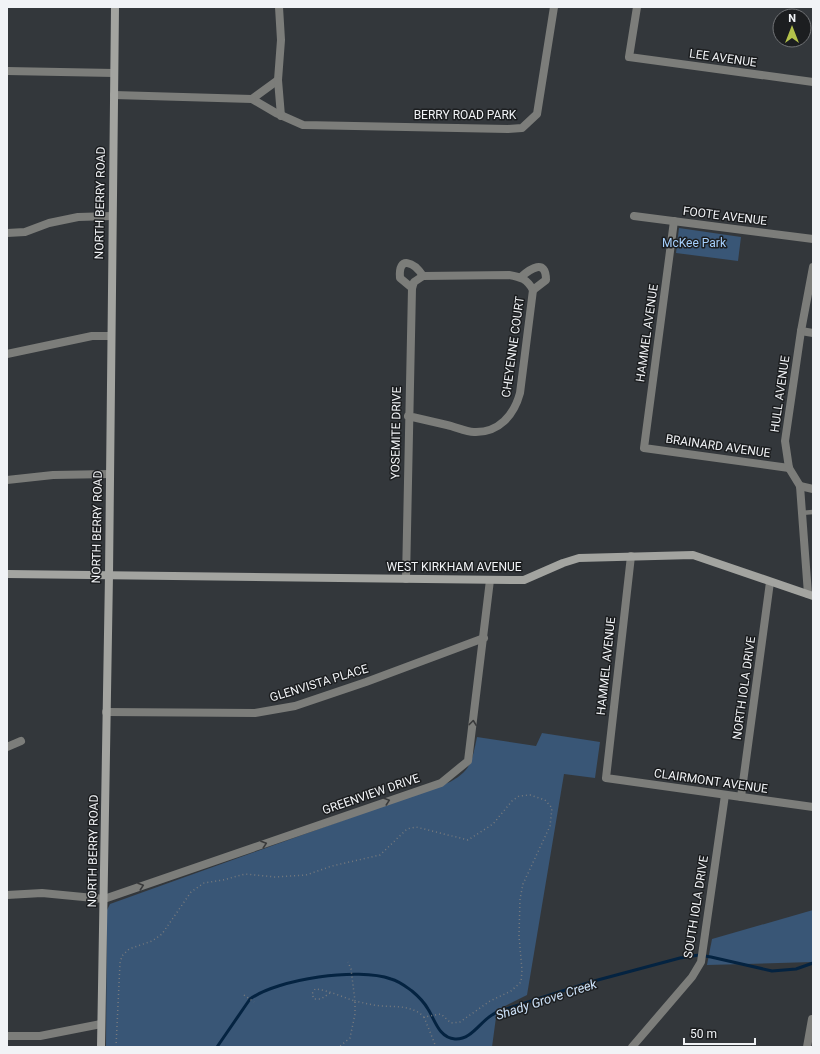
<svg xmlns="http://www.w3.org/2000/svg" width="820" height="1054" viewBox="0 0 820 1054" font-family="Roboto,sans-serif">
<rect width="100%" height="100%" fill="#33373b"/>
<g fill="#395676">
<path d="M679,228L741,237L738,261L676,253Z"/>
<path d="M542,733L600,742L595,778L564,774L527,995L497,1010L492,1047H106L107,910L110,904L450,782C472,770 472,760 477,737L536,746Z"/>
<path d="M813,910V962L707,965L712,939Z"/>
</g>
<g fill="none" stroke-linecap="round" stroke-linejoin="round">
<path stroke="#042341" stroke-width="3" d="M217,1047L250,999C278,979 358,967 391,979C399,981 405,986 412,991C418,996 424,1002 428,1009C435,1020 439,1038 455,1039C471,1040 480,1022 492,1015C495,1013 499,1011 503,1010L594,981L680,958L699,955L711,957L772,971L796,969L813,963"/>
<g stroke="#777a7e" stroke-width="1.5" stroke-dasharray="1 3" stroke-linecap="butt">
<path d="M330,993L321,999H314L312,994L315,989C328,990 342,997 355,1001V1014L350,1038L339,1047"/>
<path d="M244,995L254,1002"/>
<path d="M424,1017L436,1047"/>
<path d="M116,1047L120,963L122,956L129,949L152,941L162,934L191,892L204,883L223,880L245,874L275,877L306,875L332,866L380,855L407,829L416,827L468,840L493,824L512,801L519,796L530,795L545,800L552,808L550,826L523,884L520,899L519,936L522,970L521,982L511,991L490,1001L460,1022L451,1023L441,1014L424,1017C412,1005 396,1007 381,1006C372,1005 364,1003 355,1001L351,969L348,962"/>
</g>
<path stroke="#7c7d7a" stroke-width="4.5" d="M801,513L813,512"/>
<g stroke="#7c7d7a" stroke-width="8">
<path d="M279,7L281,40L278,80L252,99L276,113L303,125L508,129L522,128L537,114L554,7"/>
<path d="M637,7L629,57L813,82"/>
<path d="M7,71L114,73"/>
<path d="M278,80L281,116"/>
<path d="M114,95L252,99"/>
<path d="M634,216L813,239"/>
<path d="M674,221L644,448L789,468"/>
<path d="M7,233L25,232L49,223L78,217L112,216"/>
<path d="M521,277C530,269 546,258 546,280L533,290"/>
<path d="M412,288L400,278C398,255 414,262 423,276"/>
<path d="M801,331L813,333"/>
<path d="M7,354L92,336H111"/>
<path d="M7,480L53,475L110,474"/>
<path d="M800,486L813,489"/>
<path d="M631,556L606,778L813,807"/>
<path d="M406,579L412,288L414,282L423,276L509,275C521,277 527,279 533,290L520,393C514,415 499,433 474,432C466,432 456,427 447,425C434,422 421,419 408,416"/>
<path d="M808,594L800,486L789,468L785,441L801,331L813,267"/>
<path d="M106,712L255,713L295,706L366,682L484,638"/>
<path d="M7,747L21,741"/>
<path d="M741,797L770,582"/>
<path d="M7,895L42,893L104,899L441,783L468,761L490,580"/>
<path d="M7,1036H40L101,1024"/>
<path d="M632,1047L692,977L701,962L725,795"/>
<path d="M807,1047L812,1019"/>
</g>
<g stroke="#a3a4a0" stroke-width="8">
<path d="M7,574L514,580H524L563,563L579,558L693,555L813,596"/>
<path d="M101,1047L109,575L115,7"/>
</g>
</g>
<defs><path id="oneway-chevron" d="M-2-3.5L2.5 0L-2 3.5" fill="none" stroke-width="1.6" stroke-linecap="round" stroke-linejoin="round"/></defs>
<g stroke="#393a3b">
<use href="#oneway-chevron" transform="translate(473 723) rotate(-83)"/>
<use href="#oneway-chevron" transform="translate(387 801) rotate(-19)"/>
<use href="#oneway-chevron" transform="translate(264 844) rotate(-19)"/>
<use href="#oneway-chevron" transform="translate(141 886) rotate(-19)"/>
</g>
<g text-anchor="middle" stroke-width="3" stroke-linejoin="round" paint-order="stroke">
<g font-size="12" fill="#f1f3f6" stroke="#1c1e20">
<text transform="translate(723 58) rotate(8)" y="4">LEE AVENUE</text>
<text x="465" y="119">BERRY ROAD PARK</text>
<text transform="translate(100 203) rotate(-89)" y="4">NORTH BERRY ROAD</text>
<text transform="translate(725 216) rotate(7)" y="4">FOOTE AVENUE</text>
<text transform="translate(647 333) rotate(-82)" y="4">HAMMEL AVENUE</text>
<text transform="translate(513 347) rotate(-82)" y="4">CHEYENNE COURT</text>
<text transform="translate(780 394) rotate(-82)" y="4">HULL AVENUE</text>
<text transform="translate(396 433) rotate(-89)" y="4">YOSEMITE DRIVE</text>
<text transform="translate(718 446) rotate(8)" y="4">BRAINARD AVENUE</text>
<text transform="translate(97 527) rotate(-89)" y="4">NORTH BERRY ROAD</text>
<text x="454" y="571">WEST KIRKHAM AVENUE</text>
<text transform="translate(606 666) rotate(-84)" y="4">HAMMEL AVENUE</text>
<text transform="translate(319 683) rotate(-17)" y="4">GLENVISTA PLACE</text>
<text transform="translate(744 688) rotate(-82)" y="4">NORTH IOLA DRIVE</text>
<text transform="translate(711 781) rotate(8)" y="4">CLAIRMONT AVENUE</text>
<text transform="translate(371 794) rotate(-19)" y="4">GREENVIEW DRIVE</text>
<text transform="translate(93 851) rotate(-89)" y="4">NORTH BERRY ROAD</text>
<text transform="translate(696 907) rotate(-81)" y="4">SOUTH IOLA DRIVE</text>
</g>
<g font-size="12" fill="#a5cffc" stroke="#1c1e20">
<text x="694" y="247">McKee Park</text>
</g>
<g font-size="13" font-style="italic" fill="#cee3fa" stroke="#1c1e20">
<text transform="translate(546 999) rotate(-18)" y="5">Shady Grove Creek</text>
</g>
</g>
<rect width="820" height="1054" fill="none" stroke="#f1f3f6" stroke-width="16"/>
<g transform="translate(792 28)"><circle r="19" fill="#1c1e20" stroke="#717376"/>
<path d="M0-3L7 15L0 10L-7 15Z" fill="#b4c24a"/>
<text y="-6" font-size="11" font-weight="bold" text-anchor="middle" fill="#f1f3f6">N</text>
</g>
<path d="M684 1038v6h71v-6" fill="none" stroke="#f1f3f6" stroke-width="2"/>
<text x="690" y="1038" font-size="12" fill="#f1f3f6" stroke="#1c1e20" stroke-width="3" paint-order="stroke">50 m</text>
</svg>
